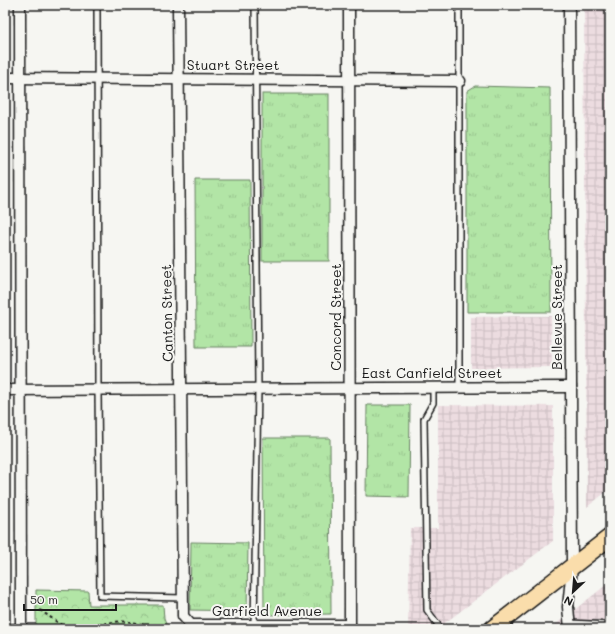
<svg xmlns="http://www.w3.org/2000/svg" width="615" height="634" viewBox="0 0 615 634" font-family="Mali,sans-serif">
<defs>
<pattern id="industrial-grid" width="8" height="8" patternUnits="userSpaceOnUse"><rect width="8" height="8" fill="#ecdce0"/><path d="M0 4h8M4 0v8" fill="none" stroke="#cabcc0"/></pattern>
<pattern id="grass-tufts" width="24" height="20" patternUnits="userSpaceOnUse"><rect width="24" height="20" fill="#b2e5a6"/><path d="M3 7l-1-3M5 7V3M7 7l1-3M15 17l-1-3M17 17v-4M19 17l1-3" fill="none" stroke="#98c48e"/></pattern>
<pattern id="park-crowns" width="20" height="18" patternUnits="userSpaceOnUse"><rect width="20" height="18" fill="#b2e5a6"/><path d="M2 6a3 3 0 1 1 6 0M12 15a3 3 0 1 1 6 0" fill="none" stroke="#98c48e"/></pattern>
</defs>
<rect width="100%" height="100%" fill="#f6f6f2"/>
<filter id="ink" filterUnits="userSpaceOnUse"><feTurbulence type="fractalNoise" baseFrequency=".025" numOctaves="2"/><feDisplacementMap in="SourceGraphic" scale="8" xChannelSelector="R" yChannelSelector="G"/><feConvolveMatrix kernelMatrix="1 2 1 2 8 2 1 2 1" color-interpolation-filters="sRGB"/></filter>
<g filter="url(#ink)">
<g fill="url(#industrial-grid)">
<path d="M584,5H610V489L587,507Z"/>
<path d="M551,316L552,367L471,368V317Z"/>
<path d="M438,405L553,406V541L437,629H408L410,528H438Z"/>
<path d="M610,582V629H550Z"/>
</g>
<g fill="url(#grass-tufts)" stroke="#678061">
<path d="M475,86L550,88L551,312H467V91Z"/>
<rect x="262" y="94" width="67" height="167"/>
<path d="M195,180H250L251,347H196Z"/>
<path d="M367,405H410L409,497L366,496Z"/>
<path d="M263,438H330L331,614L264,615Z"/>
<path d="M191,542L248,543L247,611L190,610Z"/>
</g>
<path fill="url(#park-crowns)" stroke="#678061" d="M36,590L88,591L89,605H163L164,619L168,629H36Z"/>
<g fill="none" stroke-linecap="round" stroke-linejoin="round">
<g stroke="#1c1c1c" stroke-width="8">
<g id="lane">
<path d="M97,5L98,390L100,596L183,598"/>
<path d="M459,5V387"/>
<path d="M433,388V403L424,419L427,610L441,629"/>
<path d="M570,623L610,625"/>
<path d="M254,625L258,389L255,5"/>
<path d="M5,627H21"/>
</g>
</g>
<g stroke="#1c1c1c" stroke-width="13">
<g id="street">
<path d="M20,5L21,629"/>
<path d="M178,5L183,616L191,625H350"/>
<path d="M349,5L350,629"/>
<path d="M569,5L572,567L568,607L570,629"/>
<path d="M5,78L460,81"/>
<path d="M5,390L571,387"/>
</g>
</g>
<g stroke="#1c1c1c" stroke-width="19">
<path id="primary" d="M492,629L610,537"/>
</g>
<g stroke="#1c1c1c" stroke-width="2" stroke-dasharray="3 3" stroke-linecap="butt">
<path d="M40,610L67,629"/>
<path d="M87,629C107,621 132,617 152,629"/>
</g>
<use href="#lane" stroke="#f6f6f2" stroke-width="5"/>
<use href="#street" stroke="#f6f6f2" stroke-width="10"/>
<use href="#primary" stroke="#faddab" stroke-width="16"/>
</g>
</g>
<g text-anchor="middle" stroke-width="4" stroke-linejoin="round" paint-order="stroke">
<g font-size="14" fill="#1c1c1c" stroke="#f6f6f2">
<text x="233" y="70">Stuart Street</text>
<text transform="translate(167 313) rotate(-91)" y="5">Canton Street</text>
<text transform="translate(336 317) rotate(-90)" y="5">Concord Street</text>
<text transform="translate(557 317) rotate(-90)" y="5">Bellevue Street</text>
<text x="432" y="378">East Canfield Street</text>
<text x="267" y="616">Garfield Avenue</text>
</g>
</g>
<rect width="615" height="634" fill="none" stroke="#f6f6f2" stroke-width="20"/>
<rect x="10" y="10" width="595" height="614" fill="none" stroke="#1c1c1c" stroke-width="1.5" filter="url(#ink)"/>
<g transform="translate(573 592) rotate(206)" stroke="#f6f6f2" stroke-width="3" paint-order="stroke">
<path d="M0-3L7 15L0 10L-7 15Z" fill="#1c1c1c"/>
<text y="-6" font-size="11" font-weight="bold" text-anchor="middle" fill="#1c1c1c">N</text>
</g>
<path d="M24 604v6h92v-6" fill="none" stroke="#1c1c1c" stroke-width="2"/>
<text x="30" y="604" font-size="12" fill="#1c1c1c" stroke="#f6f6f2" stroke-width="3" paint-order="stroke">50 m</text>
</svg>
